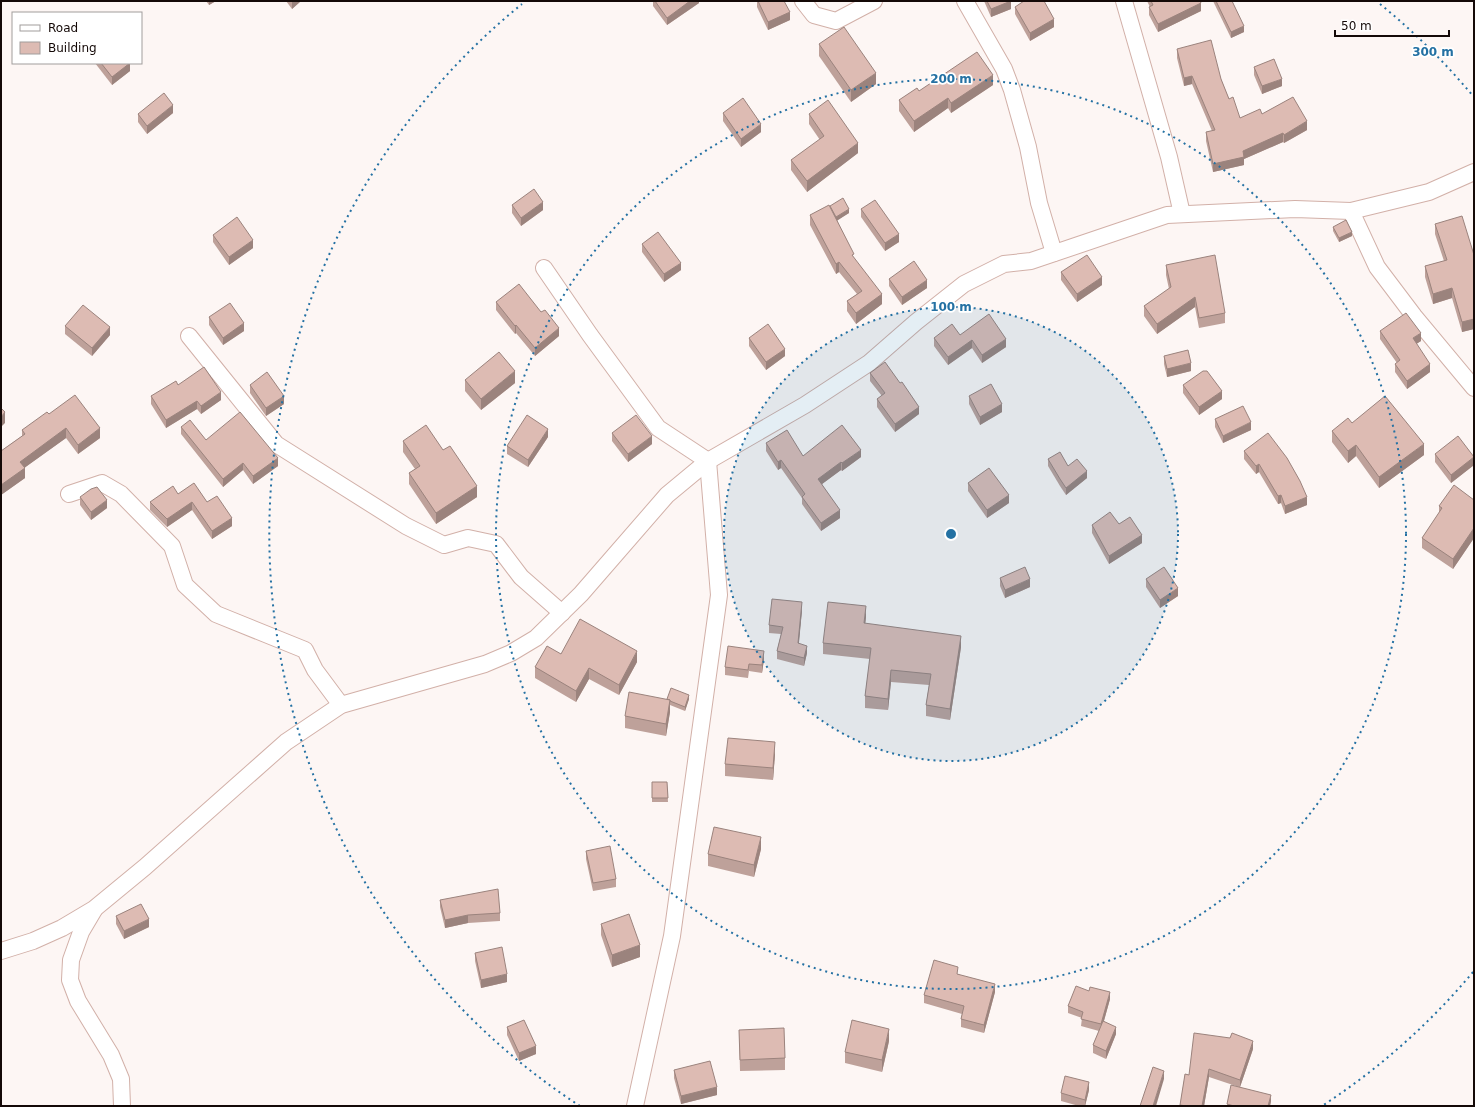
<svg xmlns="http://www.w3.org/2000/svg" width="1475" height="1107" viewBox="0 0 1475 1107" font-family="'DejaVu Sans',sans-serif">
<rect width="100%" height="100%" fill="#fdf6f4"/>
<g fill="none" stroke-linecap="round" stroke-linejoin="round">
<g stroke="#d2b0a8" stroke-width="18">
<g id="minor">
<path d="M803,1L814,15L836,21L874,1"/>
<path d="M965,1L1004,69L1012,90L1028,147L1039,203L1054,253"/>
<path d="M1124,1L1169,157L1182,214"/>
<path d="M1351,211L1377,267L1414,316L1474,388"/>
<path d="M544,268L590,335L658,428L708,461L719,595L672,936L635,1106"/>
<path d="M189,336L276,444L406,526L444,545L468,538L496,544L521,577L562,613"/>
<path d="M69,494L102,483L121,494L172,546L185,585L216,614L305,650L315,670L341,705"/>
<path d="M94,910L81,932L71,960L70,980L78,1001L111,1055L121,1079L122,1106"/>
<path d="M1,951L33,941L62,928L94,909L145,867L286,742L341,705L485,664L511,653L536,638L581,594L667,495L708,461L805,405L869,363L916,322L964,284L1004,264L1031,261L1167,215L1295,209L1351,211L1429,192L1474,172"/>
</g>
</g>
<use href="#minor" stroke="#fff" stroke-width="16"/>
</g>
<g fill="#bea19a">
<path d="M206,1H216L209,5Z"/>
<path d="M286,1H301L292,9Z"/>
<path d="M653,1H699V3L667,25L653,6Z"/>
<path d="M757,1H784L790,20L768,30L757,7Z"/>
<path d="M984,1H1011V9L991,17Z"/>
<path d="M1147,1H1200L1201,11L1158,32L1149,15V7H1150Z"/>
<path d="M1213,1H1232L1244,32L1231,38Z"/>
<path d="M1015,7L1054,27L1030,41L1015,14Z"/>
<path d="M819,44L876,84L851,102L819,56Z"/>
<path d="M1177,49L1221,79L1229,99L1240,118L1262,114L1307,130L1284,143L1283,142L1244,159V165L1213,172L1206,141V132L1212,131L1192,84L1184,86L1177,58Z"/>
<path d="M95,63H130V71L112,85Z"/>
<path d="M1254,67L1282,86L1262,94L1254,75Z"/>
<path d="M993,85L951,113L948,108L914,132L899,111V100L919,91Z"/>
<path d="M173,113L147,134L138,122V114Z"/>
<path d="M723,113L761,132L741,147L723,121Z"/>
<path d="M809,114L858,153L807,192L791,170V160L820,140L809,124Z"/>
<path d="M512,205L543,210L521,226L512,213Z"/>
<path d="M830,206L849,213L837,220L854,259L882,304L856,324L847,311V301L857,294L839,272L836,274L810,225V215Z"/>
<path d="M861,209L899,242L885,251L861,217Z"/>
<path d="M1435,224L1474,255V329L1462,332L1452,298L1433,304L1425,277V266L1444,261L1435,234Z"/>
<path d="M1333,227L1352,236L1339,242L1333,231Z"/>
<path d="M213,235L253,248L229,265L213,242Z"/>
<path d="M642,244L681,270L664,282L642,252Z"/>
<path d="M1166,265L1225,313V323L1199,328L1195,307L1157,334L1144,316V306L1169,289L1166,275Z"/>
<path d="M1061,272L1102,285L1077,302L1061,280Z"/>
<path d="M889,279L927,288L902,305L889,286Z"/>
<path d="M496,302L559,336L535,356L516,333L515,334L496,310Z"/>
<path d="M209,317L244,331L223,345L209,325Z"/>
<path d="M65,326L110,335L92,356L65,334Z"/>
<path d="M1380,331L1421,341L1416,344L1430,372L1407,389L1395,372V364L1397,363L1380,339Z"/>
<path d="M960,335L1006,347L982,363L972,348L948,365L934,346V338Z"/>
<path d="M749,338L785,356L766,370L749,346Z"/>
<path d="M1164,356L1191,371L1167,377L1164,364Z"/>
<path d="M870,373L900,383L919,414L895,432L877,407V399L882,396L870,381Z"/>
<path d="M465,380L515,383L481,410L465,391Z"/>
<path d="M178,385L221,400L201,414L197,409L166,428L151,404V396Z"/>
<path d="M250,385L284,404L266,416L250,393Z"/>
<path d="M1183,385L1222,399L1199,415L1183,393Z"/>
<path d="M969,396L1002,412L980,425L969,404Z"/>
<path d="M49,414L100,438L78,454L66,438L24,468L25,478L1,495V451L22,436V430Z"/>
<path d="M1215,419L1251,430L1223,443L1215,427Z"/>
<path d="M1352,423L1424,455L1379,488L1356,456L1348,463L1332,442V431Z"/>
<path d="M181,427L206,440L278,466L253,484L243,470L223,487L181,434Z"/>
<path d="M612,433L652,444L628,462L612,441Z"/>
<path d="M548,437L528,467L507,454V446Z"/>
<path d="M403,441L443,450L477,497L436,524L409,484V473L415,469L403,452Z"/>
<path d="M766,443L803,456L861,457L842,471L841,470L822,484L840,518L821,531L802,504V498L781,468L778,470L766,451Z"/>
<path d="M1244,451L1307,505L1285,514L1281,503L1278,504L1259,472L1256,474L1244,459Z"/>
<path d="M1435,454L1474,456V465L1451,483L1435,462Z"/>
<path d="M1048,459L1068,466L1087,478L1066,495L1060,486L1048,466Z"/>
<path d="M968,483L1009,503L987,518L968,491Z"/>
<path d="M178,494L207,502L232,526L212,539L192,510L167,527L150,510V502Z"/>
<path d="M80,497L107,508L91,520L80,505Z"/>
<path d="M1474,500V538L1453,569L1422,548V538L1439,514V506Z"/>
<path d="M1119,524L1142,543L1109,564L1092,533V525Z"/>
<path d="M1000,578L1030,587L1005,598L1000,586Z"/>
<path d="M1146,579L1178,596L1160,608L1146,587Z"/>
<path d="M802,610L799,643L807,653L804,666L777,659V651L781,634L769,633V625Z"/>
<path d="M866,617L865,624L961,647L950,720L926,716V705L929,685L891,682L888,710L865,708V696L870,659L823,654V643Z"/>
<path d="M561,654L637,662L619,695L589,679L576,702L535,678V667Z"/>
<path d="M764,659L762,673L749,671L748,678L725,675V667Z"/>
<path d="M667,699H689L685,711L670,705V712L666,736L625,728V716Z"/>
<path d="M775,754L773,780L725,776V764Z"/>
<path d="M652,782H667L668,802H652Z"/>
<path d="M761,849L754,877L708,866V854Z"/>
<path d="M586,851L616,879V887L593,891L586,859Z"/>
<path d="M440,900L500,913V921L468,923L445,928L440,907Z"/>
<path d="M116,916L149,927L124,939L116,924Z"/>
<path d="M601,924L640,957L612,967L601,935Z"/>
<path d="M475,953L507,982L481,988L475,961Z"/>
<path d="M958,974L995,992L984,1033L961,1027V1019L962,1014L924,1003V995Z"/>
<path d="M1110,999L1104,1021L1116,1034L1106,1059L1093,1053V1045L1099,1031L1081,1026L1082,1018L1068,1013V1006Z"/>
<path d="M507,1027L536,1054L519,1061L507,1035Z"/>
<path d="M739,1030L785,1058V1070L740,1071Z"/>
<path d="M889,1041L882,1072L845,1063V1052Z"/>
<path d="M1253,1049L1240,1087L1271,1101L1270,1106H1227V1104L1239,1087L1209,1077L1204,1106H1180L1185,1074L1189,1075Z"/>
<path d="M674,1070L717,1095L681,1104L674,1078Z"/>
<path d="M1089,1090L1085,1106H1079L1061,1101V1093Z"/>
</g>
<g fill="#9b837d">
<path d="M209,1H216L209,5Z"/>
<path d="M292,1H301L292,9Z"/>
<path d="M690,1H699V3L667,25V18Z"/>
<path d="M1011,1V9L991,17V9Z"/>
<path d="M1201,3V11L1158,32V24Z"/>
<path d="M790,12V20L768,30V22Z"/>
<path d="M1054,19V27L1030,41V33Z"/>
<path d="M1244,26V32L1231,38V32Z"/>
<path d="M130,63V71L112,85V77Z"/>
<path d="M876,73V84L851,102V90Z"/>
<path d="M993,75V85L951,113V103Z"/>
<path d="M1192,76V84L1184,86V78Z"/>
<path d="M1282,79V86L1262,94V86Z"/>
<path d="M948,98V108L914,132V121Z"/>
<path d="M173,105V113L147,134V126Z"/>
<path d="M1307,121V130L1284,143V135Z"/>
<path d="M761,124V132L741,147V139Z"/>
<path d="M1283,133V142L1244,159V165L1213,172V164Z"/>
<path d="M858,143V153L807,192V181Z"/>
<path d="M543,202V210L521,226V218Z"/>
<path d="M849,209V213L835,222V218Z"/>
<path d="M1352,232V236L1339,242V238Z"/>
<path d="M899,234V242L885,251V243Z"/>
<path d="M253,240V248L229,265V257Z"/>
<path d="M839,262V272L836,274V264Z"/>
<path d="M681,263V270L664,282V274Z"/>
<path d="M1102,277V285L1077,302V294Z"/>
<path d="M927,280V288L902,305V297Z"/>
<path d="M1452,288V298L1433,304V294Z"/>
<path d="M882,294V304L856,324V313Z"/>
<path d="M1195,297V307L1157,334V324Z"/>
<path d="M1474,319V329L1462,332V322Z"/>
<path d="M244,323V331L223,345V338Z"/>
<path d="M516,325V333L515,334V326Z"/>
<path d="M110,327V335L92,356V348Z"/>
<path d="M559,328V336L535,356V348Z"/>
<path d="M1421,333V341L1413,346V338Z"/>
<path d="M1006,339V347L982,363V355Z"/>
<path d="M972,340V348L948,365V357Z"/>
<path d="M785,349V356L766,370V362Z"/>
<path d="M1191,363V371L1167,377V369Z"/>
<path d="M1430,364V372L1407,389V381Z"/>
<path d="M515,371V383L481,410V399Z"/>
<path d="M1222,391V399L1199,415V407Z"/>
<path d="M221,392V400L201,414V406Z"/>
<path d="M284,396V404L266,416V408Z"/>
<path d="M197,401V409L166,428V420Z"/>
<path d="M1002,404V412L980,425V417Z"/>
<path d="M919,407V414L895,432V424Z"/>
<path d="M5,412V423L1,427V417Z"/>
<path d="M1251,422V430L1223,443V436Z"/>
<path d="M66,428V438L20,471V462Z"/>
<path d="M100,428V438L78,454V445Z"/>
<path d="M548,429V437L528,467V460Z"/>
<path d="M652,436V444L628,462V454Z"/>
<path d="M1424,444V455L1379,488V477Z"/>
<path d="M1356,445V456L1348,463V451Z"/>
<path d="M861,450V457L842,471V463Z"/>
<path d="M1474,457V465L1451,483V475Z"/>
<path d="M278,458V466L253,484V476Z"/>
<path d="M781,460V468L778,470V462Z"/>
<path d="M841,462V470L818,487V479Z"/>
<path d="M243,463V470L223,487V479Z"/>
<path d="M1259,464V472L1256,474V466Z"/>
<path d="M25,468V478L1,495V485Z"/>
<path d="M1087,471V478L1066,495V488Z"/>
<path d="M477,486V497L436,524V513Z"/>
<path d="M1009,495V503L987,518V510Z"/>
<path d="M1281,495V503L1278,504V496Z"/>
<path d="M1307,497V505L1285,514V506Z"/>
<path d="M107,500V508L91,520V512Z"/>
<path d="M192,502V510L167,527V519Z"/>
<path d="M840,510V518L821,531V523Z"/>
<path d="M232,518V526L212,539V531Z"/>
<path d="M1474,528V538L1453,569V559Z"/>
<path d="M1142,535V543L1109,564V556Z"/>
<path d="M1030,579V587L1005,598V590Z"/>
<path d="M1178,588V596L1160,608V600Z"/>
<path d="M802,602V610L798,651V643Z"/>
<path d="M866,606V617L864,635V623Z"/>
<path d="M961,636V647L950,720V709Z"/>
<path d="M807,646V653L804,666V658Z"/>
<path d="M637,651V662L619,695V685Z"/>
<path d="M764,651V659L762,673V665Z"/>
<path d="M589,668V679L576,702V691Z"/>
<path d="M891,670V682L888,710V699Z"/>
<path d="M689,695V699L685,711V707Z"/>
<path d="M670,700V712L666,736V724Z"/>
<path d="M775,742V754L773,780V768Z"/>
<path d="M761,837V849L754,877V865Z"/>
<path d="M468,915V923L445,928V920Z"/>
<path d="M149,919V927L124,939V931Z"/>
<path d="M640,945V957L612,967V955Z"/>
<path d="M507,974V982L481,988V980Z"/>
<path d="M995,984V992L984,1033V1025Z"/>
<path d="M1110,992V999L1101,1031V1024Z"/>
<path d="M1116,1027V1034L1106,1059V1051Z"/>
<path d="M889,1029V1041L882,1072V1060Z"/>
<path d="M1253,1041V1049L1240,1087V1080Z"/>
<path d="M536,1046V1054L519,1061V1053Z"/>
<path d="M1209,1069V1077L1204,1106H1202Z"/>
<path d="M1164,1071V1079L1156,1106H1153Z"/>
<path d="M1089,1082V1090L1085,1106V1100Z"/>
<path d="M717,1087V1095L681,1104V1096Z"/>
<path d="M1271,1095V1101L1270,1106H1268Z"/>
</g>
<g fill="#ddbbb3" stroke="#9b837d">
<path d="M655,1H690L667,18Z"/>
<path d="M758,1H784L790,12L768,22Z"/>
<path d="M987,1H1011L991,9Z"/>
<path d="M1024,1H1044L1054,19L1030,33L1015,7Z"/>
<path d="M1151,1H1200L1201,3L1158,24L1149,7L1153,5Z"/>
<path d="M1216,1H1232L1244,26L1231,32Z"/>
<path d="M844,27L876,73L851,90L819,44Z"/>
<path d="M1211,40L1221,79L1229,99L1233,97L1240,118L1260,109L1262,114L1293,97L1307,121L1284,135L1283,133L1243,151L1244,157L1213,164L1206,132L1215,130L1192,76L1184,78L1177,49Z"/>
<path d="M977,52L993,75L951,103L948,98L914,121L899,100L917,88L919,91Z"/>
<path d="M1274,59L1282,79L1262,86L1254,67Z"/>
<path d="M101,63H130L112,77Z"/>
<path d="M164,93L173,105L147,126L138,114Z"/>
<path d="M743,98L761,124L741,139L723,113Z"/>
<path d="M828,100L858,143L807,181L791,160L824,136L809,114Z"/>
<path d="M534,189L543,202L521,218L512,205Z"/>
<path d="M843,198L849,209L836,217L830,206Z"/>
<path d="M875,200L899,234L885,243L861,209Z"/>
<path d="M829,205L854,254L852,255L882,294L856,313L847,301L862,291L839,262L836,264L810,215Z"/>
<path d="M1462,216L1474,255V319L1462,322L1452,288L1433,294L1425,266L1447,260L1435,224Z"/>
<path d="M237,217L253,240L229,257L213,235Z"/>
<path d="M1346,220L1352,232L1339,238L1333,227Z"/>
<path d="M658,232L681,263L664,274L642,244Z"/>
<path d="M1087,255L1102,277L1077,294L1061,272Z"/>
<path d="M1215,255L1225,313L1199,318L1195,297L1157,324L1144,306L1171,287L1166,265Z"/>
<path d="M914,261L927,280L902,297L889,279Z"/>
<path d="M519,284L541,312L545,310L559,328L535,348L516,325L515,326L496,302Z"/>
<path d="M230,303L244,323L223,338L209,317Z"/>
<path d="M83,305L110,327L92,348L65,326Z"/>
<path d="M1406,313L1421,333L1413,338L1430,364L1407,381L1395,364L1400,360L1380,331Z"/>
<path d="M989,314L1006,339L982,355L972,340L948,357L934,338L952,324L960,335Z"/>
<path d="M768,324L785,349L766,362L749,338Z"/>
<path d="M1188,350L1191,363L1167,369L1164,356Z"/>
<path d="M499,352L515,371L481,399L465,380Z"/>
<path d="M885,362L900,383L902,382L919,407L895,424L877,399L885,393L870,373Z"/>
<path d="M204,367L221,392L201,406L197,401L166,420L151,396L176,381L178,385Z"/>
<path d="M1203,371H1207L1222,391L1199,407L1183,385Z"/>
<path d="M267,372L284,396L266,408L250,385Z"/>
<path d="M991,384L1002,404L980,417L969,396Z"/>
<path d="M75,395L100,428L78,445L66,428L20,462L25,468L1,485V451L25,434L22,430L47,412L49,414Z"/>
<path d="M1385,396L1424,444L1379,477L1356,445L1348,451L1332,431L1348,418L1352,423Z"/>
<path d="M1243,406L1251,422L1223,436L1215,419Z"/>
<path d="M1,408L5,412L1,417Z"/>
<path d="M240,412L278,458L253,476L243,463L223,479L181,427L190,420L206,440Z"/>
<path d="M527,415L548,429L528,460L507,446Z"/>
<path d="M636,415L652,436L628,454L612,433Z"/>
<path d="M426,425L443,450L450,446L477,486L436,513L409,473L420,466L403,441Z"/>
<path d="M842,425L861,450L842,463L841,462L818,479L840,510L821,523L802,497L805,494L781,460L778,462L766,443L787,430L803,456Z"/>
<path d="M1268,433L1287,458L1300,481L1307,497L1285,506L1281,495L1278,496L1259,464L1256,466L1244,451Z"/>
<path d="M1458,436L1474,457L1451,475L1435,454Z"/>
<path d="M1060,452L1068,466L1077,459L1087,471L1066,488L1060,479L1048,459Z"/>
<path d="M989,468L1009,495L987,510L968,483Z"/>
<path d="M194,483L207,502L217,496L232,518L212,531L192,502L167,519L150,502L173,486L178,494Z"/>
<path d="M1454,485L1474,500V528L1453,559L1422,538L1442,508L1439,506Z"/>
<path d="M97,487L107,500L91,512L80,497L91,489Z"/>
<path d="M1110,512L1119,524L1130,517L1142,535L1109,556L1092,525Z"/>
<path d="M1025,567L1030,579L1005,590L1000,578Z"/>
<path d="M1164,567L1178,588L1160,600L1146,579Z"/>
<path d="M772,599L802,602L798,643L807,646L804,658L777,651L783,627L769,625Z"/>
<path d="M828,602L866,606L864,623L961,636L950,709L926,705L931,674L891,670L888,699L865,696L871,648L823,643Z"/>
<path d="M580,619L637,651L619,685L589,668L576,691L535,667L547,646L561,654Z"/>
<path d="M728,646L764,651L762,665L749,664L748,670L725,667Z"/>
<path d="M671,688L689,695L685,707L670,701V700L667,699Z"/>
<path d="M629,692L670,700L666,724L625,716Z"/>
<path d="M728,738L775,742L773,768L725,764Z"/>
<path d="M652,782H667L668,798H652Z"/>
<path d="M714,827L761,837L754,865L708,854Z"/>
<path d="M610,846L616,879L593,883L586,851Z"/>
<path d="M498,889L500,913L468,915L445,920L440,900Z"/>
<path d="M141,904L149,919L124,931L116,916Z"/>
<path d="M629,914L640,945L612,955L601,924Z"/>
<path d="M502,947L507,974L481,980L475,953Z"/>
<path d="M934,960L958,967L957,974L995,984L984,1025L961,1019L964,1006L924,995Z"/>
<path d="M1076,986L1089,991L1090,987L1110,992L1101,1024L1081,1019L1083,1012L1068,1006Z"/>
<path d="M524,1020L536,1046L519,1053L507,1027Z"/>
<path d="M852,1020L889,1029L882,1060L845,1052Z"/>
<path d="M1103,1021L1116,1027L1106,1051L1093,1045Z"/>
<path d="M784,1028L785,1058L740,1060L739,1030Z"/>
<path d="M1194,1033L1230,1038L1232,1033L1253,1041L1240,1080L1209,1069L1202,1106H1186L1180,1105L1185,1074L1189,1075Z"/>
<path d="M710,1061L717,1087L681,1096L674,1070Z"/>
<path d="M1153,1067L1164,1071L1153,1106H1140Z"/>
<path d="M1065,1076L1089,1082L1085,1100L1061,1093Z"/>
<path d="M1231,1085L1271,1095L1268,1106H1234L1227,1104Z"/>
</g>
<circle cx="951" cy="534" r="227" fill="#2471a3" fill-opacity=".12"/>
<g fill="none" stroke="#2471a3" stroke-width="2" stroke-dasharray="2 4">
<circle cx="951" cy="534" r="227"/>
<circle cx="951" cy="534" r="455"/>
<path d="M1473 972A682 682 0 0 1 1322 1106M580 1106A682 682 0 0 1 522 4M1380 4A682 682 0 0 1 1473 96"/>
</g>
<circle cx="951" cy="534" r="6" fill="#2471a3" stroke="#fff" stroke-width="2"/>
<g font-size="12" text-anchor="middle" font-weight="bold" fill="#2471a3" stroke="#fff" stroke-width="3.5" stroke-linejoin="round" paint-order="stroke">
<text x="1433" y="56">300 m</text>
<text x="951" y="83">200 m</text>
<text x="951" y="311">100 m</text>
</g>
<rect width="1475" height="1107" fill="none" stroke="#140907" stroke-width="4"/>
<rect x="12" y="12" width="130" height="52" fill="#ffffff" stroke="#a19d9c"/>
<rect x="20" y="25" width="20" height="6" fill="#ffffff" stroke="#a19d9c"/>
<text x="48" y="32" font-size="12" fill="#140907">Road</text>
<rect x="20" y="42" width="20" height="12" fill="#ddbbb3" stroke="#a19d9c"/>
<text x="48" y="52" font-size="12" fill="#140907">Building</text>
<path d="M1335 30v6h114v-6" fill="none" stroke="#140907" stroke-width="2"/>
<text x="1341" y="30" font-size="12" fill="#140907" stroke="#ffffff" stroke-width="3" paint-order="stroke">50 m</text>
</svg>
